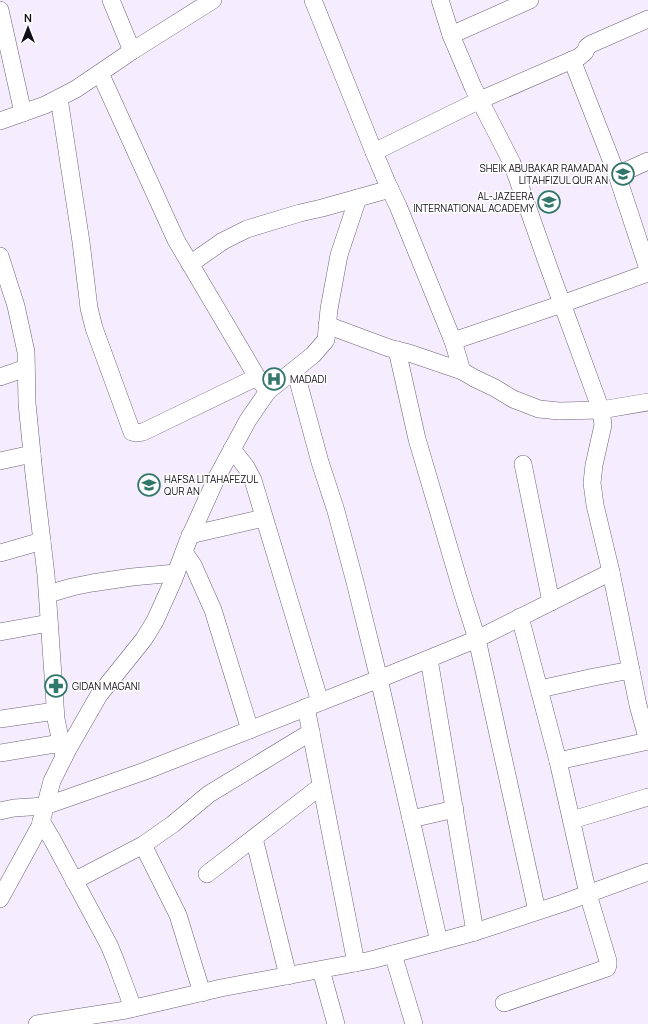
<svg xmlns="http://www.w3.org/2000/svg" width="648" height="1024" viewBox="0 0 648 1024" font-family="Manrope,sans-serif">
<rect width="100%" height="100%" fill="#f5edfd"/>
<g fill="none" stroke-linecap="round" stroke-linejoin="round">
<g stroke="#6e6278" stroke-width="18">
<g id="minor">
<path d="M111,0L132,51"/>
<path d="M313,0L374,152L388,185L398,206L453,341L462,371"/>
<path d="M440,0L451,35L473,87L512,163L549,268L601,410L603,425L594,465L592,483L595,505L611,572L638,705L648,741"/>
<path d="M0,10L23,113"/>
<path d="M451,35L530,0"/>
<path d="M572,60L617,175L648,269"/>
<path d="M100,73L176,240L257,377L264,386"/>
<path d="M59,98L81,242L89,308L94,328L132,432L136,433L143,432L257,377"/>
<path d="M0,121L45,105L76,89L132,51L213,0"/>
<path d="M374,152L480,100L579,57L585,52L587,47L591,44L648,19"/>
<path d="M617,175L648,161"/>
<path d="M0,256L16,306L26,352L27,403L34,474L46,575L56,719L64,757"/>
<path d="M190,264L223,241L247,229L300,213L322,208L390,189"/>
<path d="M327,325L389,348L409,353L462,371L474,378L495,388L513,399L539,409L559,411L601,410L648,402"/>
<path d="M453,341L562,304L648,273"/>
<path d="M397,350L417,439L463,595L477,639L537,911"/>
<path d="M295,370L320,462L336,511L355,582L379,679L439,942"/>
<path d="M0,377L26,368"/>
<path d="M232,449L246,467L253,480L320,702"/>
<path d="M0,461L32,454"/>
<path d="M523,464L551,602"/>
<path d="M190,535L264,518"/>
<path d="M184,552L193,565L213,610L250,730"/>
<path d="M0,553L42,541"/>
<path d="M48,594L72,587L92,583L132,577L176,573"/>
<path d="M0,632L49,623"/>
<path d="M429,659L475,932"/>
<path d="M540,689L594,677L631,670"/>
<path d="M306,707L356,963"/>
<path d="M0,719L55,711"/>
<path d="M0,753L61,743"/>
<path d="M558,761L648,741"/>
<path d="M0,811L14,808L45,806L145,771L389,675L477,639L611,572"/>
<path d="M411,819L455,809"/>
<path d="M572,820L648,797"/>
<path d="M41,821L52,839L109,945L116,962L133,1008"/>
<path d="M254,838L288,976"/>
<path d="M143,845L178,915L202,993"/>
<path d="M207,874L321,786"/>
<path d="M74,881L143,845L173,824L209,794L311,732"/>
<path d="M0,899L40,826L52,781L68,749L99,695L144,639L155,621L173,581L188,541L216,479L248,420L268,391L313,355L326,340L329,309L339,255L358,198"/>
<path d="M393,954L414,1024"/>
<path d="M321,970L336,1024"/>
<path d="M504,1003L607,968L608,965V961L588,894L558,761L520,617"/>
<path d="M37,1024L126,1010L221,988L371,960L475,932L563,903L648,872"/>
</g>
</g>
<use href="#minor" stroke="#fff" stroke-width="17"/>
</g>
<defs>
<g id="school-ring" transform="scale(1.15)"><circle r="9.5" fill="#fff" stroke="#32776c" stroke-width="1.5"/><path d="M0-5L7-2L0 1L-7-2ZM-4 1L0 2.5L4 1V4Q0 6-4 4Z" fill="#32776c"/></g>
<g id="hospital-ring" transform="scale(1.15)"><circle r="9.5" fill="#fff" stroke="#32776c" stroke-width="1.5"/><path d="M-5-5h3v3.5h4V-5h3V5h-3V1.5h-4V5h-3Z" fill="#32776c"/></g>
<g id="pharmacy-ring" transform="scale(1.15)"><circle r="9.5" fill="#fff" stroke="#32776c" stroke-width="1.5"/><path d="M-2-6h4v4h4v4h-4v4h-4v-4h-4v-4h4Z" fill="#32776c"/></g>
</defs>
<g fill-rule="evenodd">
<use href="#school-ring" x="623" y="174"/>
<use href="#school-ring" x="549" y="202"/>
<use href="#hospital-ring" x="274" y="379"/>
<use href="#school-ring" x="149" y="485"/>
<use href="#pharmacy-ring" x="56" y="686"/>
</g>
<g text-anchor="middle" stroke-width="3" stroke-linejoin="round" paint-order="stroke">
<g font-size="10" fill="#130e17" stroke="#fff" text-anchor="start">
<text x="608" y="172" text-anchor="end">SHEIK ABUBAKAR RAMADAN<tspan x="608" dy="12">LITAHFIZUL QUR AN</tspan></text>
<text x="534" y="200" text-anchor="end">AL-JAZEERA<tspan x="534" dy="12">INTERNATIONAL ACADEMY</tspan></text>
<text x="290" y="383">MADADI</text>
<text x="164" y="483">HAFSA LITAHAFEZUL<tspan x="164" dy="12">QUR AN</tspan></text>
<text x="72" y="690">GIDAN MAGANI</text>
</g>
</g>
<g transform="translate(28 28)" stroke="#ffffff" stroke-width="3" paint-order="stroke">
<path d="M0-3L7 15L0 10L-7 15Z" fill="#130e17"/>
<text y="-6" font-size="11" font-weight="bold" text-anchor="middle" fill="#130e17">N</text>
</g>
</svg>
